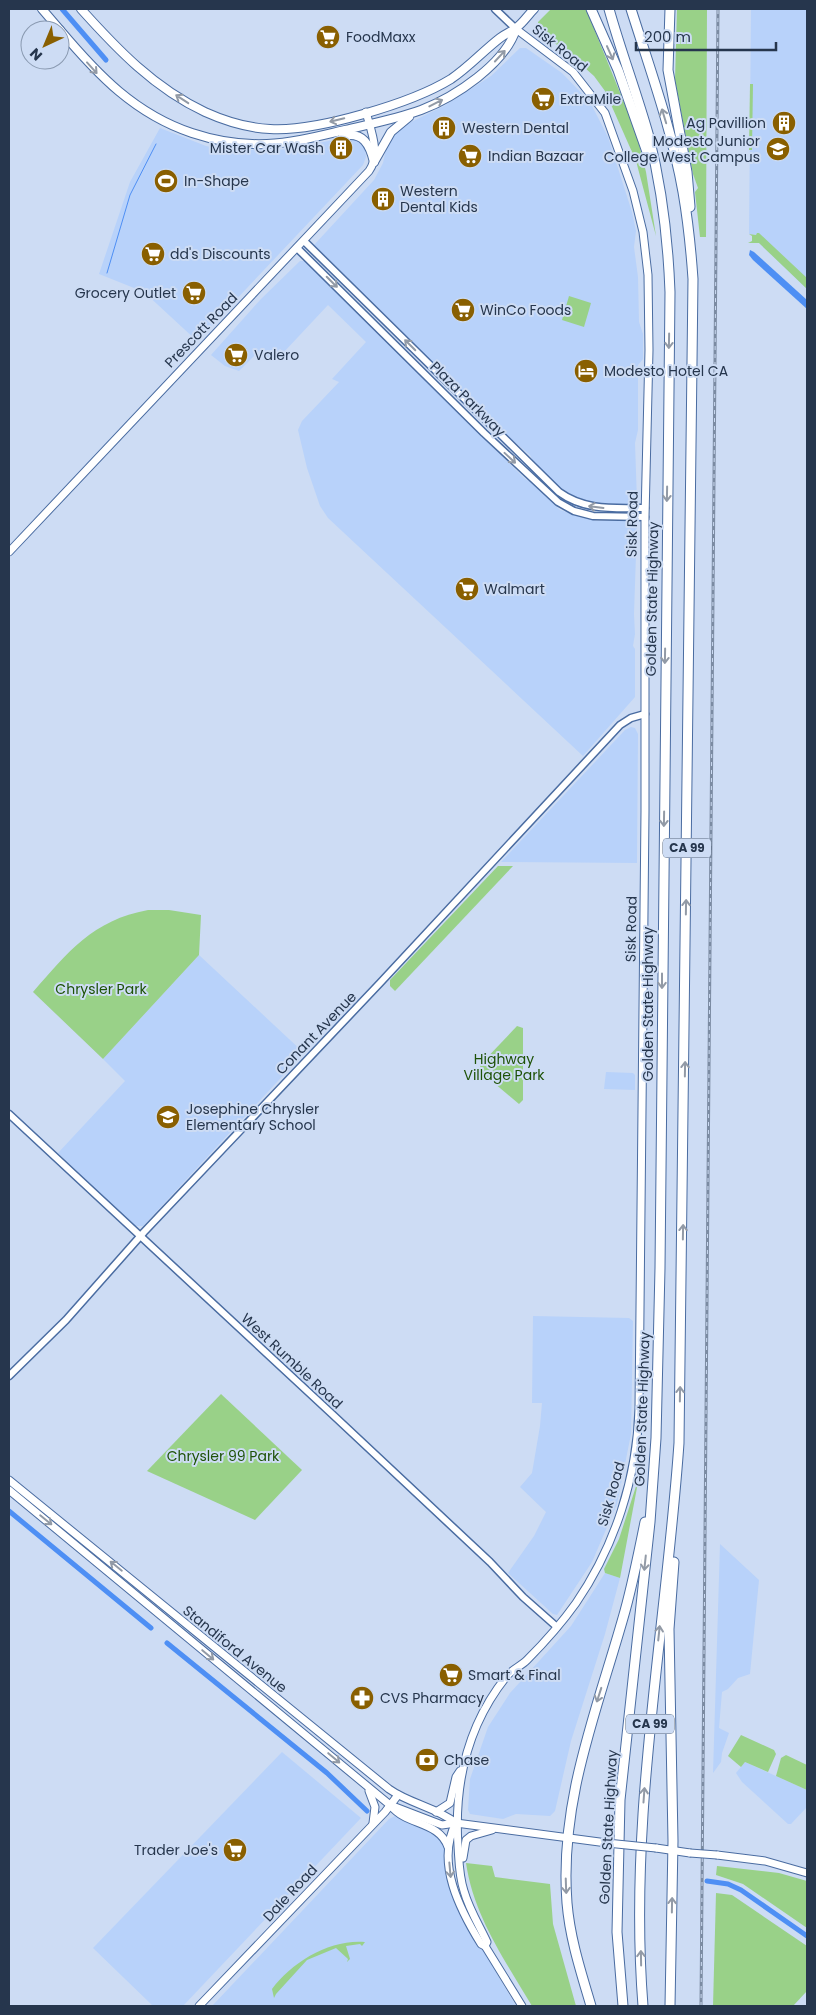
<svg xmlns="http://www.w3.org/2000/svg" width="816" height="2015" viewBox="0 0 816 2015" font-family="Poppins,sans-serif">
<rect width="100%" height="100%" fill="#cddcf4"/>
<g fill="#b8d2fa">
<path d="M751,9H807V289L759,243H756V235L749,234Z"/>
<path d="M520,48H526L562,73L590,102L608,137L632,212L636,231L634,247L638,277L639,322L643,334V359L638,365V430L635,443L637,501L634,505L591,503L572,496L556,484L533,461L530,455L505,434L314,245L374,180L383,163L386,149L395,134L409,123L444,106L491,76Z"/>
<path d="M160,128L206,146L236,152L247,150H277L296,148L346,137L359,140L365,148L366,157L363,165L197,341L144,292L99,274L130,182Z"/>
<path d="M300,261H306L525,479L531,482L560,510L596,521H634L637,525L634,614L635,634L633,646L635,649V697L583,756L328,518L320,506L307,468L298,430L302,421L339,382L332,379L366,342L328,305L284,352L280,349L269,360L259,351L239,371L225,366L211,355L261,299Z"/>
<path d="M631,727L635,728L638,734L637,863L501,862L625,730Z"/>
<path d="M199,955L304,1053L143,1226H135L58,1153L125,1081L103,1059Z"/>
<path d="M606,1072L633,1073L635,1075V1090L604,1089Z"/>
<path d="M533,1316L629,1318L633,1321L631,1434L617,1504L592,1562L557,1615L553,1614L508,1573L534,1536L546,1512L520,1487L532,1473L540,1426L542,1403H532Z"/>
<path d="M720,1544L759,1580L750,1674L738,1678L728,1689L722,1692L719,1728L729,1733L722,1753L721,1762L713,1773Z"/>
<path d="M605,1573L620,1578L605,1634L571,1741L555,1811L550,1816L516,1814L503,1819L470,1814L468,1810L470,1779L488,1727L510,1693L571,1626Z"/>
<path d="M282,1752L361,1818L183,2006H153L93,1948Z"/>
<path d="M745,1762L807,1790V1807L791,1824H788L742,1782L736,1773Z"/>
<path d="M395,1816L436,1832L445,1846L448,1881L457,1907L516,2006H212L389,1819Z"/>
</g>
<g fill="#99d188">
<path d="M551,9H586L636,132L646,172L656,236L636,161L605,91L594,76L575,59L538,30V22Z"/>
<path d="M677,9H707L706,237H700L695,192L698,188L693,174L675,80Z"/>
<path d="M750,84H753L752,150H749Z"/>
<path d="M757,233H759L807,278V289L759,243H748L752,241V236L749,234L756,235Z"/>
<path d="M569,296L591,303L584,327L562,320Z"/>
<path d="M498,866H513L395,991L390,986V980Z"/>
<path d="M148,910H169L201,915L199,955L103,1059L33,992C68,952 93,920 148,910Z"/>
<path d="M517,1026L523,1028V1100L519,1104L481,1072L480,1065Z"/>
<path d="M221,1394L302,1470L255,1520L147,1471Z"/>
<path d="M639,1477L620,1578L605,1573L604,1569L619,1539Z"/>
<path d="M741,1735L774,1750L776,1754L768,1772L745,1762L741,1767L728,1756Z"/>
<path d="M786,1755L807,1765V1790L776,1776L781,1758Z"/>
<path d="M466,1863L492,1866L495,1877L550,1884L553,1924L576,2006H532C505,1960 474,1917 466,1863Z"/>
<path d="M717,1866L779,1873L807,1881V1928L743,1884L716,1875Z"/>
<path d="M716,1893L732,1895L807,1946V1991L793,2006H713Z"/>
<path d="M365,1942L362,1946L360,1944L346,1946L350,1959L347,1962L348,1959L336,1948L307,1960L276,1994L274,1998L272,1989C292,1962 330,1939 365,1942Z"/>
</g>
<path fill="#4e8ff4" d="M750,250L754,252L807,300V309L753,260L749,255Z"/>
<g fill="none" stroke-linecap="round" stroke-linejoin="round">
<path stroke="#4e8ff4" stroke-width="1" d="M107,273L130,195L156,144"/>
<g stroke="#4e8ff4" stroke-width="5">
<path d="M62,9L106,60"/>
<path d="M9,1511L151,1628"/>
<path d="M167,1643L327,1773L367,1811"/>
<path d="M707,1881L728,1884L741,1890L807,1936"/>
</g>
<g stroke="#4a6ca1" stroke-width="9">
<g id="tertiary">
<path d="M495,9L516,29"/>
<path d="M304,241L559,492C585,511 614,508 645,508"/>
<path d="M297,248L484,433L558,502L574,511L593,516L645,517"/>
<path d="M9,1114L332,1414L490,1562L523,1597L557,1627"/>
<path d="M9,1376L66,1320L144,1232L380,983L620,725L631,718L645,714"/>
</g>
</g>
<g stroke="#4a6ca1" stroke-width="9">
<g id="secondary">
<path d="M9,552L369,171C381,154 371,131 366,112"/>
<path d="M9,1480L389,1789C410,1804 436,1807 456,1823"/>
<path d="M9,1490L390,1805L442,1825L456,1823L607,1843"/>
<path d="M369,1791L375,1807L373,1823"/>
<path d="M391,1806C407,1826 439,1821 448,1847"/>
<path d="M436,1812L450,1803L456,1777L460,1771"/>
<path d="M456,1823C435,1862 460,1910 481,1944L485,1946L522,2006"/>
<path d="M656,1848L690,1853"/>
<path d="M717,1855L765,1861L807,1873"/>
<path d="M463,1858L466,1840L471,1836L492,1830"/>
<path d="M485,1946L487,1942C479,1925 469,1909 464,1891C459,1876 459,1861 458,1846C454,1784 467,1726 506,1677C512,1669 520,1667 527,1660C544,1643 561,1624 576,1603C615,1546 637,1478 639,1408L645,811V517L649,350L648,275L643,232L633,191L605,113L573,72L516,29"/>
<path d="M199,2006L385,1812L398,1795"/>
</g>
</g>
<g stroke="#4a6ca1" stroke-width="10">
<g id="primary">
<path d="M42,9L60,30"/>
<path d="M81,9C117,49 154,88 205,112C225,121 248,128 270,129C316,132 412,103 451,79C469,67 483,51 500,38C505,34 511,32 516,28C523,23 528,15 534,9"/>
<path d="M60,30C98,75 135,114 192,133C216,141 242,145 267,144C293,143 319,136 345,130C370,124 396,119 421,110C455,97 505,64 516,29"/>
<path d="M343,136C363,131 370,145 374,162"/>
<path d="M374,162L391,132L409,117"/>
</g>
</g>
<g stroke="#4a6ca1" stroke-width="11">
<g id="motorway">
<path d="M591,9L618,70L647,152"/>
<path d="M609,9C621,52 637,94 649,137C662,188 668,239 670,292L660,1268L656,1438L650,1522L620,1800L617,1932L623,2006"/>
<path d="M631,9C650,69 672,130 683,192C688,221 691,250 693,279L679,1443C666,1631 628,1817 643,2006"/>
<path d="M670,9L668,70L687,172L690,207"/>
<path d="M591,2006C581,1972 570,1939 567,1903C559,1800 598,1708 625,1611C633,1582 639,1552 645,1522"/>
<path d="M670,2006L673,1841L669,1629L674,1562"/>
</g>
</g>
<use href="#tertiary" stroke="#fff" stroke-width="6"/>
<use href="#secondary" stroke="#fff" stroke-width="7"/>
<use href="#primary" stroke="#fff" stroke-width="8"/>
<use href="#motorway" stroke="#fff" stroke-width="9"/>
<g stroke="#7b8ba2" stroke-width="3">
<path id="rail" d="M701,2006L718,9"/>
</g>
<use href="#rail" stroke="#cddcf4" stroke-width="1" stroke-dasharray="4" stroke-linecap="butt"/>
<g stroke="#4a6ca1" stroke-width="9" stroke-linecap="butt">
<g id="secondary-bridge">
<path d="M607,1843L656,1848"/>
<path d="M690,1853L717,1855"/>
</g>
</g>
<use href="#secondary-bridge" stroke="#fff" stroke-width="7"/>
</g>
<defs><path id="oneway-shaft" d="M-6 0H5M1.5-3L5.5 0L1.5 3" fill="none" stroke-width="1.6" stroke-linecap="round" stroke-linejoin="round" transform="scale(1.25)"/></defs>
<g stroke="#929aa6">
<use href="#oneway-shaft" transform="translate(610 53) rotate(66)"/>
<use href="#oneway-shaft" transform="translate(500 56) rotate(-47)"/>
<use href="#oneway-shaft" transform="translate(92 68) rotate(48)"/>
<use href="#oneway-shaft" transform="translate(182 99) rotate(-147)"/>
<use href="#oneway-shaft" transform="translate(436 103) rotate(-27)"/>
<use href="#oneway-shaft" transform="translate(664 116) rotate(-107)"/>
<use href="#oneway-shaft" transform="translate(337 120) rotate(166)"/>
<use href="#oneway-shaft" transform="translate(332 282) rotate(45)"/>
<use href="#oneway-shaft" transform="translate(669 341) rotate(91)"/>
<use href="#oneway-shaft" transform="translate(410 345) rotate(-135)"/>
<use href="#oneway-shaft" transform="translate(510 458) rotate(43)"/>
<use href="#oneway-shaft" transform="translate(667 494) rotate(91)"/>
<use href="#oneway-shaft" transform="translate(596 507) rotate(-173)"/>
<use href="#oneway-shaft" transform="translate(665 656) rotate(91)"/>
<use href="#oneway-shaft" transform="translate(664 819) rotate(91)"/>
<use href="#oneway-shaft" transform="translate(686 907) rotate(-89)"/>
<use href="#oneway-shaft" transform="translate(662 981) rotate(90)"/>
<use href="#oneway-shaft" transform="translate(685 1069) rotate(-89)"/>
<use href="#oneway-shaft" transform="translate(683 1232) rotate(-89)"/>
<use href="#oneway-shaft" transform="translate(680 1394) rotate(-89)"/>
<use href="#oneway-shaft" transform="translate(46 1520) rotate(39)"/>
<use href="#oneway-shaft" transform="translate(645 1563) rotate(96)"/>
<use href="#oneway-shaft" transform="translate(116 1566) rotate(-141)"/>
<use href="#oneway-shaft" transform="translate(659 1633) rotate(-84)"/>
<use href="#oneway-shaft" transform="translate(208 1655) rotate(40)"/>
<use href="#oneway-shaft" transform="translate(599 1695) rotate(108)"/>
<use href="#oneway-shaft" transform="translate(334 1758) rotate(40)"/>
<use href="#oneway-shaft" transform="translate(644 1795) rotate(-86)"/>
<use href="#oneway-shaft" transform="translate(450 1870) rotate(85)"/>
<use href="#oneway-shaft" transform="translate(566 1886) rotate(88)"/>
<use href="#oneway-shaft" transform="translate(672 1905) rotate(-89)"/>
<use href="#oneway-shaft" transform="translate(641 1958) rotate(-91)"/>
</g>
<defs>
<g id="supermarket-disc" transform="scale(1.25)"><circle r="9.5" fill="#895f00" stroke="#cddcf4"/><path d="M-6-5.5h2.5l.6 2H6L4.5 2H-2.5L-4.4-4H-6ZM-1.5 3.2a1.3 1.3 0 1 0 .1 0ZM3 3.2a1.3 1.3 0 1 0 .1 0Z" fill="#fff"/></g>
<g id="building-disc" transform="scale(1.25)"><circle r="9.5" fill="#895f00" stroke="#cddcf4"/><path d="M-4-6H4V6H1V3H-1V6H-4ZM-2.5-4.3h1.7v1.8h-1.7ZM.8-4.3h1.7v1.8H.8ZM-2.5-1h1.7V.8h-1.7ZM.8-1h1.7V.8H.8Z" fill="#fff"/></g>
<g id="university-disc" transform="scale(1.25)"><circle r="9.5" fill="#895f00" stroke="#cddcf4"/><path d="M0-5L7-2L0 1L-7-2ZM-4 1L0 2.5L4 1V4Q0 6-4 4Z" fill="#fff"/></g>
<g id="stadium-disc" transform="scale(1.25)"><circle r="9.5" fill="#895f00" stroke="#cddcf4"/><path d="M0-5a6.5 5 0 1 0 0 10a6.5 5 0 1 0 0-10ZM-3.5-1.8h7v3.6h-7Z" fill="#fff"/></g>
<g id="hotel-disc" transform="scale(1.25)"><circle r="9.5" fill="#895f00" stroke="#cddcf4"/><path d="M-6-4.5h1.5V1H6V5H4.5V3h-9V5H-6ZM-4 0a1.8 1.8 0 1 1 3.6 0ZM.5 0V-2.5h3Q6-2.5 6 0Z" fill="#fff"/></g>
<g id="school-disc" transform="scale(1.25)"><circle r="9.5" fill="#895f00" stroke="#cddcf4"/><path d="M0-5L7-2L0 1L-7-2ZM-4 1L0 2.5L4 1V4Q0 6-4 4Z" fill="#fff"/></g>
<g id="pharmacy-disc" transform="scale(1.25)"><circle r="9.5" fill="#895f00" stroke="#cddcf4"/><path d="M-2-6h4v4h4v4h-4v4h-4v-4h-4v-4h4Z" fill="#fff"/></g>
<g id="bank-disc" transform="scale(1.25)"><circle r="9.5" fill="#895f00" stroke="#cddcf4"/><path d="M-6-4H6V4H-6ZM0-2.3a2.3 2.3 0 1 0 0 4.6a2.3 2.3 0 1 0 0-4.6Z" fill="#fff"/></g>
</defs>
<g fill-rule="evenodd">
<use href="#supermarket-disc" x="328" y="37"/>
<use href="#supermarket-disc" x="543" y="99"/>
<use href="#building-disc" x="784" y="123"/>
<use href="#building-disc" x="444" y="128"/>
<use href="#building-disc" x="341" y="148"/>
<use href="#university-disc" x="778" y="149"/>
<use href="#supermarket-disc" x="470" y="156"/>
<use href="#stadium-disc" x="166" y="181"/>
<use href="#building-disc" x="383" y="199"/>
<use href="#supermarket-disc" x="153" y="254"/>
<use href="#supermarket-disc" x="194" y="293"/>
<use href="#supermarket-disc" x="463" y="310"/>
<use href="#supermarket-disc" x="236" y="355"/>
<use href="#hotel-disc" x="586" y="371"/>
<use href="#supermarket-disc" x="467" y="589"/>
<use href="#school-disc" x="168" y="1117"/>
<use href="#supermarket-disc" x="451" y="1675"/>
<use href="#pharmacy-disc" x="362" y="1698"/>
<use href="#bank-disc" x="427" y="1760"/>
<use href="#supermarket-disc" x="235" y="1850"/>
</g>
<g text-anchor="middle" stroke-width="4" stroke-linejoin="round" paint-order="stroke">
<g fill="#cddcf4" stroke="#58687f" stroke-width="1">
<rect x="663" y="838.5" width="48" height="19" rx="4"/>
<rect x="626" y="1714.5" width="48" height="19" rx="4"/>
</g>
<g font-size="12" font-weight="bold" fill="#26364d">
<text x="687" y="852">CA 99</text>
<text x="650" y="1728">CA 99</text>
</g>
<g font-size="14" fill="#26364d" stroke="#cddcf4" text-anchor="start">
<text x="346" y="42">FoodMaxx</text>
<text x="560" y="104">ExtraMile</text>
<text x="766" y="128" text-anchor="end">Ag Pavillion</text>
<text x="462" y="133">Western Dental</text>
<text x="760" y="146" text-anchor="end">Modesto Junior<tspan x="760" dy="16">College West Campus</tspan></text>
<text x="324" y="153" text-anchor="end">Mister Car Wash</text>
<text x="488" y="161">Indian Bazaar</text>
<text x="184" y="186">In-Shape</text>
<text x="400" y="196">Western<tspan x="400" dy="16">Dental Kids</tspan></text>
<text x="170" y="259">dd's Discounts</text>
<text x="176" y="298" text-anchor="end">Grocery Outlet</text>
<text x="480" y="315">WinCo Foods</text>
<text x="254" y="360">Valero</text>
<text x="604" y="376">Modesto Hotel CA</text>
<text x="484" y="594">Walmart</text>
<text x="186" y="1114">Josephine Chrysler<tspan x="186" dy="16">Elementary School</tspan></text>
<text x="468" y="1680">Smart &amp; Final</text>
<text x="380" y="1703">CVS Pharmacy</text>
<text x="444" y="1765">Chase</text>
<text x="218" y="1855" text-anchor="end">Trader Joe's</text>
</g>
<g font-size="14" fill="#26364d" stroke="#cddcf4">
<text transform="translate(560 48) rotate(39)" y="5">Sisk Road</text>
<text transform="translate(201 330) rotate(-46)" y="5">Prescott Road</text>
<text transform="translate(468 399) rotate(45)" y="5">Plaza Parkway</text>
<text transform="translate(632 524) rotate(-89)" y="5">Sisk Road</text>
<text transform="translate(652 599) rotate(-89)" y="5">Golden State Highway</text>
<text transform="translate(631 929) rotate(-89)" y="5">Sisk Road</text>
<text transform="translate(648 1004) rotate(-90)" y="5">Golden State Highway</text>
<text transform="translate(316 1033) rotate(-46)" y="5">Conant Avenue</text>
<text transform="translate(292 1361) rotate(43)" y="5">West Rumble Road</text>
<text transform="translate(642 1409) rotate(-88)" y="5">Golden State Highway</text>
<text transform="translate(611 1494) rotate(-74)" y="5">Sisk Road</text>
<text transform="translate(235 1649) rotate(39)" y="5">Standiford Avenue</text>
<text transform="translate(608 1827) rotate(-87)" y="5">Golden State Highway</text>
<text transform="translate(290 1893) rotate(-47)" y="5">Dale Road</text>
</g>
<g font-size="14" fill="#1e5207" stroke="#cddcf4">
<text x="101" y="994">Chrysler Park</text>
<text x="504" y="1064">Highway<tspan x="504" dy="16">Village Park</tspan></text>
<text x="223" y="1461">Chrysler 99 Park</text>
</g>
</g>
<rect width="816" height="2015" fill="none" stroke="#26364d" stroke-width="20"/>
<g transform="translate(45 45) rotate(224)"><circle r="24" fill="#cddcf4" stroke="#8a9ab1"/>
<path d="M0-4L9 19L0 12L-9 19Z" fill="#895f00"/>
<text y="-8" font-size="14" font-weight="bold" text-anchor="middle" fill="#26364d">N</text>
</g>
<path d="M636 42v8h140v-8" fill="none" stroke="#26364d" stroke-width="2.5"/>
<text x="644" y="42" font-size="15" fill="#26364d" stroke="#cddcf4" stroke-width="4" paint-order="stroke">200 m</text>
</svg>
